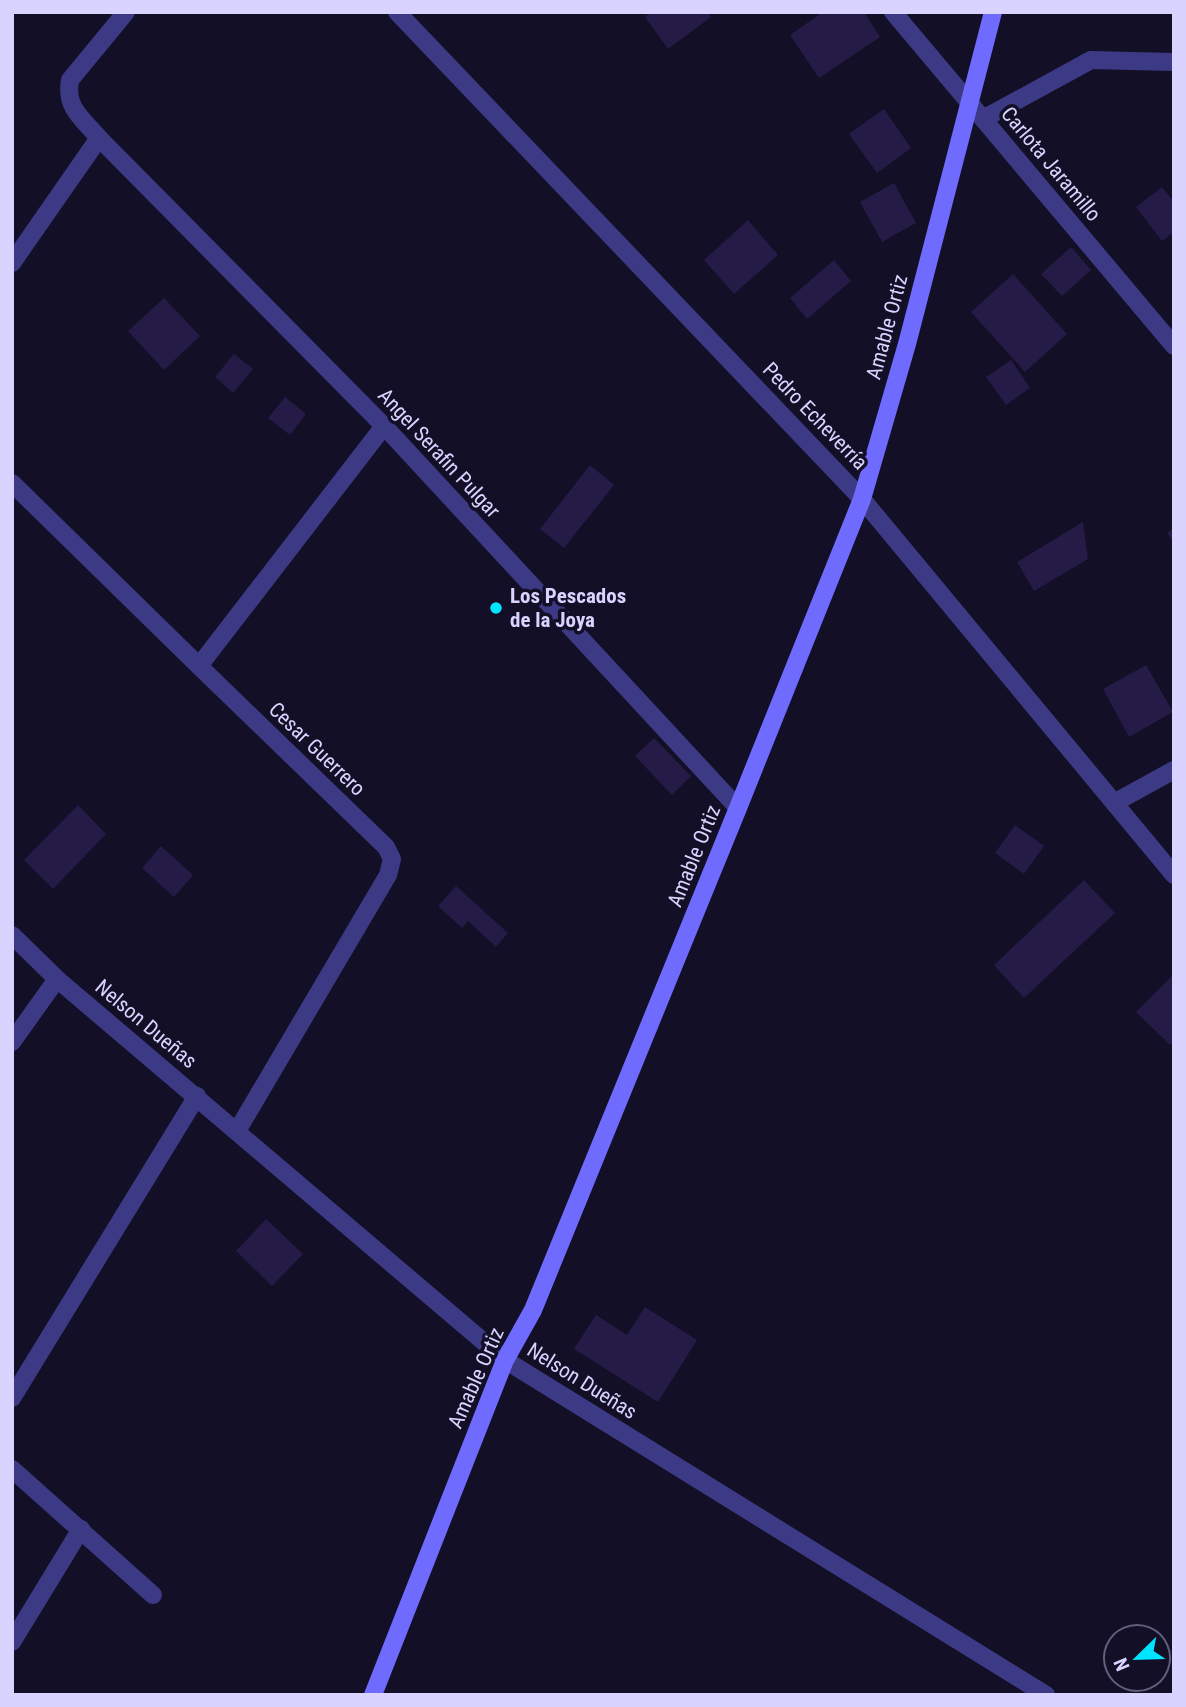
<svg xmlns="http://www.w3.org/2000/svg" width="1186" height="1707" viewBox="0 0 1186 1707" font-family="'Roboto Condensed',sans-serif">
<rect width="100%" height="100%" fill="#130f26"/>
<g fill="#241b47">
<path d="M651,12H708L711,17L668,49L645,17Z"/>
<path d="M823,12H864L880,37L819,78L790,35Z"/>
<path d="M884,109L911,148L877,173L849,134Z"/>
<path d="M894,183L916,223L882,242L860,202Z"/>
<path d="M1162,187L1174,202V232L1162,241L1136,207Z"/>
<path d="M748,220L778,255L734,294L704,260Z"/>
<path d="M1071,247L1091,270L1062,296L1041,274Z"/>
<path d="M834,260L851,281L807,319L790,298Z"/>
<path d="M1013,274L1067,334L1025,372L971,312Z"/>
<path d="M164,298L200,336L164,370L128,331Z"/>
<path d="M234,354L253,369L233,393L215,377Z"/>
<path d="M1011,360L1030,388L1006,405L986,377Z"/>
<path d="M285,397L306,414L290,435L268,418Z"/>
<path d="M590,465L614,485L564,548L540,529Z"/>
<path d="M1083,522L1088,559L1034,591L1017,562Z"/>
<path d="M1174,528V542L1167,533Z"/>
<path d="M1146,665L1173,712L1129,737L1103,689Z"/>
<path d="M654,738L691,776L672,795L635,756Z"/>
<path d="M78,805L106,834L53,889L24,860Z"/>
<path d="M1015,825L1044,846L1024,874L995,853Z"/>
<path d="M161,846L193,875L174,897L142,868Z"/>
<path d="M1084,880L1115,913L1024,998L994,965Z"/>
<path d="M456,886L508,933L496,947L468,921L462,928L438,906Z"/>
<path d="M1174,974V1041L1170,1045L1136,1012Z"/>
<path d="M266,1219L303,1254L272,1286L236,1251Z"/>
<path d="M645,1307L697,1340L658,1402L574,1349L596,1315L627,1335Z"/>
</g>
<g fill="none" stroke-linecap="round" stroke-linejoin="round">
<g stroke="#3d3a85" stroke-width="18">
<path d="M397,12L862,499L1174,875"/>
<path d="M893,12L1174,346"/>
<path d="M983,119L1091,60L1174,62"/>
<path d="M99,138L384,426L738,808"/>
<path d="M12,263L99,138C82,118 65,108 70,80L126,12"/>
<path d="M12,483L199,666"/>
<path d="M1114,803L1174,770"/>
<path d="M12,935L57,979L505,1360L1046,1695"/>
<path d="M12,1042L57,979"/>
<path d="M237,1131L388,875L392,859L386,847L199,666L384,426"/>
<path d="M12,1398L197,1096"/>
<path d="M12,1469L153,1595"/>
<path d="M12,1642L81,1529"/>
</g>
<path stroke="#6f6bff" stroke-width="18" d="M373,1695L505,1360L533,1310L738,808L862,499L907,344L993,12"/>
</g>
<circle fill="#00e5ff" stroke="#130f26" stroke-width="2.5" cx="496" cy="608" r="7"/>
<g text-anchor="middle" stroke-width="7" stroke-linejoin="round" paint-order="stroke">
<g font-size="21" fill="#d9d4ff" stroke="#130f26">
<text transform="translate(1051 164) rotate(50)" y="7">Carlota Jaramillo</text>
<text transform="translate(887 327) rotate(-75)" y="7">Amable Ortiz</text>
<text transform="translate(815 416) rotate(46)" y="7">Pedro Echeverría</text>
<text transform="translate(439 453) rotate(47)" y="7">Angel Serafin Pulgar</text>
<text transform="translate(317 749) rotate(44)" y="7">Cesar Guerrero</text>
<text transform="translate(694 856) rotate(-68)" y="7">Amable Ortiz</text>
<text transform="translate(146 1024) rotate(40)" y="7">Nelson Dueñas</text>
<text transform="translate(476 1378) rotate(-66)" y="7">Amable Ortiz</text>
<text transform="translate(582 1381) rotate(32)" y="7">Nelson Dueñas</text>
</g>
<g font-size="21" font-weight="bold" fill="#d9d4ff" stroke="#130f26" text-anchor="start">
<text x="510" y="603">Los Pescados<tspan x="510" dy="24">de la Joya</tspan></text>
</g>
</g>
<rect width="1186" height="1707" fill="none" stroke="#d9d4ff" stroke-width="28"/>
<g transform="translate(1137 1658) rotate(247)"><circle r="33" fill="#130f26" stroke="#625e7d" stroke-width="2"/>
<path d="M0-5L12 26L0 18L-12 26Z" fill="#00e5ff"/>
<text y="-10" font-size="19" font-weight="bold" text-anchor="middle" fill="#d9d4ff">N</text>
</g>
</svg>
